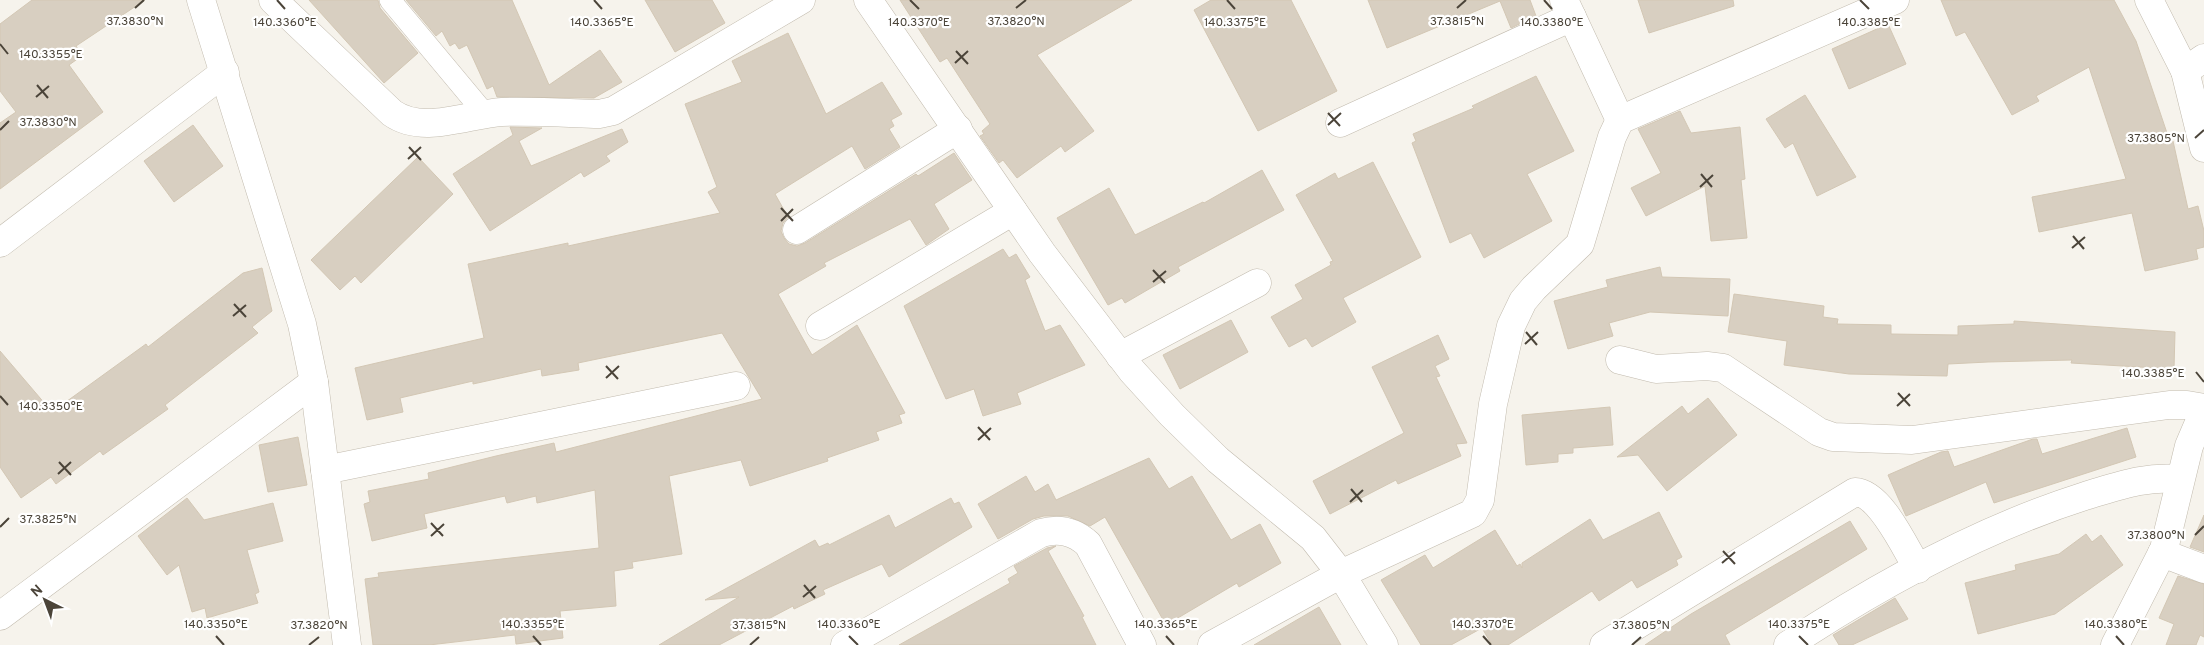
<svg xmlns="http://www.w3.org/2000/svg" width="2204" height="645" viewBox="0 0 2204 645" font-family="Overpass,sans-serif">
<rect width="100%" height="100%" fill="#f6f3ec"/>
<g fill="#d8cfc1" stroke="#d3c7b4">
<path d="M32,0H145L76,46L83,55L69,65L103,112L0,189V123L16,112L0,91V24Z"/>
<path d="M309,0H378L380,8L418,53L384,83Z"/>
<path d="M406,0H512L549,85L600,50L622,82L594,98L497,97L493,86L487,89L467,45L459,49L455,43L450,46L442,31L436,36Z"/>
<path d="M645,0H712L725,23L675,52Z"/>
<path d="M900,0H1132L1037,55L1094,131L1065,152L1061,146L1017,178L1003,160L999,163L980,136L984,134L982,131L990,124L947,58L940,62Z"/>
<path d="M1211,0H1291L1337,91L1258,131L1194,10Z"/>
<path d="M1368,0H1530L1536,16L1511,28L1500,1L1387,48Z"/>
<path d="M1638,0H1733L1734,6L1649,33Z"/>
<path d="M1941,0H2114L2136,41L2170,142L2173,141L2188,209L2198,206L2204,231V247L2196,249L2198,259L2145,271L2132,213L2039,232L2032,197L2126,179L2089,67L2036,96L2039,101L2012,115L1965,32L1956,36Z"/>
<path d="M1888,24L1906,64L1849,89L1832,49Z"/>
<path d="M788,33L826,114L882,82L902,114L891,120L894,126L889,129L900,147L865,169L852,146L775,194L788,217L783,223L781,231L784,238L789,244L797,246L805,243L916,174L918,176L954,153L972,180L934,204L949,229L926,245L910,219L824,263L826,266L778,294L812,355L857,325L905,413L899,415L902,423L876,432L879,440L827,458L828,461L750,486L741,460L669,476L682,554L632,562L633,568L614,571L616,606L560,611L563,638L516,644L515,635L429,645H373L365,579L379,577L378,573L599,548L595,490L537,503L536,496L507,503L505,496L424,514L427,528L372,541L364,504L370,502L368,491L429,479L428,473L496,456L554,443L556,452L762,399L722,333L578,363L579,370L542,376L541,369L473,384V381L400,398L403,412L367,420L355,368L484,338L468,264L568,243V246L720,213L708,192L717,187L685,104L742,82L732,61Z"/>
<path d="M1536,76L1574,151L1527,174L1552,221L1484,258L1471,233L1450,243L1412,143L1416,141L1413,134L1474,108L1472,106Z"/>
<path d="M1805,95L1856,177L1817,196L1793,143L1785,148L1766,119Z"/>
<path d="M1680,111L1691,133L1740,127L1745,179L1741,180L1747,238L1711,241L1705,186L1646,216L1631,188L1661,173L1638,129Z"/>
<path d="M193,125L223,166L174,202L144,161Z"/>
<path d="M510,127L542,128L519,141L531,166L622,129L628,142L606,156L610,161L584,177L581,172L490,231L453,174L513,135Z"/>
<path d="M418,157L453,194L361,283L355,276L340,290L311,260Z"/>
<path d="M1373,162L1421,257L1343,298L1356,322L1312,347L1306,338L1289,347L1271,317L1303,299L1295,285L1331,265L1330,262L1333,261L1296,195L1335,173L1338,179Z"/>
<path d="M1262,170L1284,210L1178,267L1180,271L1125,303L1122,298L1108,305L1057,218L1109,188L1135,235L1203,202L1204,203Z"/>
<path d="M1003,249L1009,258L1016,254L1030,277L1025,280L1045,331L1060,325L1085,365L1017,393L1021,404L983,416L974,389L946,399L904,306Z"/>
<path d="M1660,267L1662,277L1730,279L1728,316L1650,312L1609,323L1613,336L1568,349L1554,301L1608,287L1606,280Z"/>
<path d="M262,268L272,311L252,327L258,333L165,405L168,409L103,455L100,451L56,484L51,477L21,498L0,467V351L52,412L146,344L148,347L243,273Z"/>
<path d="M1734,294L1824,306L1823,317L1838,319L1837,324L1891,325V334L1958,335V326L2014,324V321L2175,332L2174,369L2071,363L2072,360L1988,362L1948,364L1947,376L1849,374L1784,365L1787,341L1728,332Z"/>
<path d="M1231,320L1248,352L1180,389L1163,355Z"/>
<path d="M1438,335L1449,359L1435,366L1440,376L1436,377L1467,443L1456,444L1461,456L1398,484L1396,480L1330,514L1313,481L1404,433L1372,367Z"/>
<path d="M1708,398L1737,435L1667,491L1638,455L1617,457L1682,406L1688,414Z"/>
<path d="M1610,407L1613,445L1573,448V453L1558,454V462L1526,465L1522,415Z"/>
<path d="M2127,428L2136,457L1994,503L1986,482L1906,516L1888,475L1941,452L1948,451L1954,467L2033,439H2037L2042,454Z"/>
<path d="M298,437L307,485L268,492L259,445Z"/>
<path d="M1149,458L1169,489L1192,476L1231,540L1260,524L1281,563L1239,587L1237,583L1166,625L1105,517L1090,526L1068,516H1044L1033,519L998,539L978,504L1026,476L1035,492L1048,484L1056,500Z"/>
<path d="M187,498L204,520L273,503L283,541L247,550L259,592L255,594L258,603L207,618L205,608L192,612L179,565L167,575L138,536Z"/>
<path d="M951,498L954,504L959,502L972,527L889,577L882,564L823,590L825,594L794,609L793,606L719,645H659L739,597L705,600L815,540L819,547L828,543L829,545L889,515L895,528Z"/>
<path d="M1659,512L1682,557L1676,560L1678,565L1637,588L1632,580L1599,601L1592,591L1508,645H1492L1482,628L1451,645H1421L1381,580L1425,555L1433,568L1495,530L1517,566L1520,564L1522,568V563L1590,519L1603,540Z"/>
<path d="M2204,515V552L2190,547Z"/>
<path d="M1850,521L1867,549L1725,635L1730,645H1645L1691,614Z"/>
<path d="M2086,534L2092,542L2101,535L2123,565L2055,614L1978,634L1965,583L2016,570L2015,565L2059,554Z"/>
<path d="M1056,546L1048,551L1084,616L1082,617L1096,645H899L1010,583L1008,579L1018,573L1014,566L1047,548Z"/>
<path d="M2178,576L2204,584V637L2200,635L2196,645H2166L2174,624L2159,618Z"/>
<path d="M1895,598L1908,619L1852,645H1839L1833,635Z"/>
<path d="M1319,607L1341,645H1254Z"/>
</g>
<g fill="none" stroke-linecap="round" stroke-linejoin="round">
<g stroke="#c2bbae" stroke-width="22">
<path id="lane" d="M390,0L485,114"/>
</g>
<g stroke="#c2bbae" stroke-width="29">
<g id="street">
<path d="M201,0L302,324L314,382L347,645"/>
<path d="M273,0L392,113C423,135 468,114 502,112C534,111 567,113 599,114L613,111L801,0"/>
<path d="M868,0L1042,253L1132,371L1172,415L1218,460L1313,538L1341,574L1384,645"/>
<path d="M1564,0L1620,120"/>
<path d="M2149,0L2185,71L2204,58"/>
<path d="M2185,71L2204,148"/>
<path d="M1340,123L1572,17"/>
<path d="M797,230L958,129"/>
<path d="M0,243L225,72"/>
<path d="M820,326L1013,211"/>
<path d="M1120,356L1257,283"/>
<path d="M1620,360L1656,369L1707,366L1723,368L1819,432L1833,437L1912,440L2169,405H2187L2204,408"/>
<path d="M325,470L736,386"/>
<path d="M2162,553L2204,569"/>
<path d="M0,616L314,382"/>
<path d="M845,645L1041,533C1059,528 1074,531 1088,544L1142,645"/>
<path d="M1212,645L1341,574L1473,513L1480,500L1493,404L1511,326L1523,301L1534,288L1580,244L1612,137L1620,120L1895,0"/>
<path d="M1604,645L1855,492C1881,493 1905,548 1918,569"/>
<path d="M1788,645C1879,585 1981,529 2085,496C2119,486 2144,476 2180,479"/>
<path d="M2115,645L2164,549L2189,446L2204,411"/>
</g>
</g>
<use href="#lane" stroke="#fff" stroke-width="21"/>
<use href="#street" stroke="#fff" stroke-width="28"/>
</g>
<path fill="none" stroke="#4b4439" stroke-width="2" d="M277,0L285,9M594,0L602,9M910,0L919,9M1227,0L1235,9M1544,0L1552,9M1860,0L1869,9M135,8L144,0M1016,8L1026,0M1457,8L1466,0M0,44L8,54M956,51L968,64M955,63L968,51M37,85L48,98M36,97L49,86M1328,113L1340,126M1328,125L1341,113M0,130L9,121M2195,138L2204,130M409,147L421,160M408,159L421,147M1701,174L1712,187M1700,187L1713,175M781,208L793,221M781,221L793,209M2073,236L2084,249M2072,248L2085,237M1153,270L1165,283M1153,282L1166,271M234,304L246,317M233,316L246,305M1526,332L1537,345M1525,344L1538,332M606,366L618,379M2196,372L2204,382M606,378L619,366M1898,393L1910,406M0,396L8,405M1897,406L1910,394M978,427L990,440M978,440L991,428M59,462L71,475M58,474L71,462M1351,489L1362,502M1350,502L1363,490M431,523L443,536M0,527L9,518M2195,535L2204,526M431,536L444,524M1723,551L1735,564M1722,563L1735,552M804,585L815,598M803,597L816,586M216,636L224,645M533,636L541,645M849,636L858,645M1166,636L1174,645M1483,636L1491,645M1799,636L1808,645M2116,636L2124,645M309,645L319,637M750,645L759,637M1632,645L1641,637"/>
<g font-size="12" text-anchor="middle" fill="#4b4439" stroke="#fff" stroke-width="4.5" stroke-linejoin="round" paint-order="stroke">
<text x="1016" y="25">37.3820°N</text>
<text x="1457" y="25">37.3815°N</text>
<text x="135" y="25">37.3830°N</text>
<text x="285" y="26">140.3360°E</text>
<text x="602" y="26">140.3365°E</text>
<text x="1235" y="26">140.3375°E</text>
<text x="1552" y="26">140.3380°E</text>
<text x="1869" y="26">140.3385°E</text>
<text x="919" y="26">140.3370°E</text>
<text x="51" y="58">140.3355°E</text>
<text x="48" y="126">37.3830°N</text>
<text x="2156" y="142">37.3805°N</text>
<text x="2153" y="377">140.3385°E</text>
<text x="51" y="410">140.3350°E</text>
<text x="48" y="523">37.3825°N</text>
<text x="2156" y="539">37.3800°N</text>
<text x="216" y="628">140.3350°E</text>
<text x="533" y="628">140.3355°E</text>
<text x="849" y="628">140.3360°E</text>
<text x="1166" y="628">140.3365°E</text>
<text x="1483" y="628">140.3370°E</text>
<text x="1799" y="628">140.3375°E</text>
<text x="2116" y="628">140.3380°E</text>
<text x="319" y="629">37.3820°N</text>
<text x="759" y="629">37.3815°N</text>
<text x="1641" y="629">37.3805°N</text>
</g>
<g transform="translate(45 600) rotate(318)" stroke="#ffffff" stroke-width="4" paint-order="stroke">
<path d="M0-4L9 19L0 12L-9 19Z" fill="#4b4439"/>
<text y="-8" font-size="14" font-weight="bold" text-anchor="middle" fill="#4b4439">N</text>
</g>
</svg>
